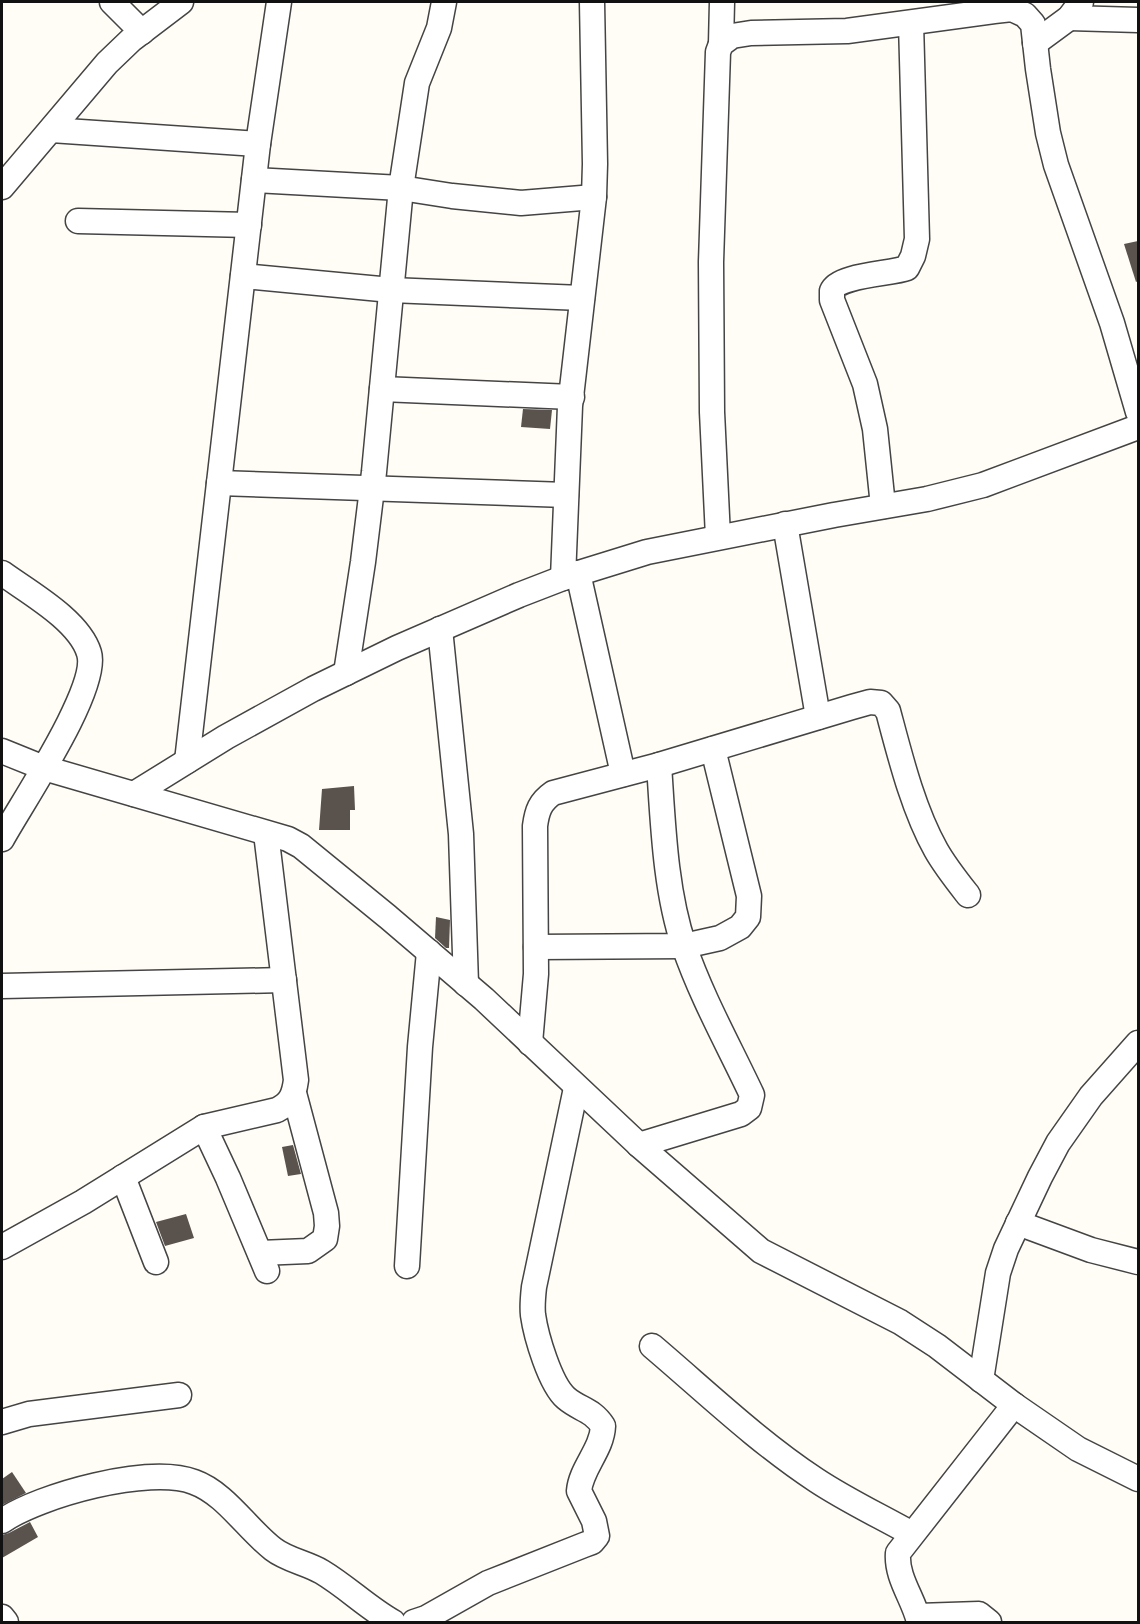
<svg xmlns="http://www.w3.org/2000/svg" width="1140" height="1624" viewBox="0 0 1140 1624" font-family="Spectral,serif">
<rect width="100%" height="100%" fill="#fffdf5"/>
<g fill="#5a524d">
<path d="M1138,241V281L1136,282L1124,244Z"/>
<path d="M523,409L552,410L550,429L521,427Z"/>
<path d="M354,786L355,810H350V830H319L322,789Z"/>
<path d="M436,917L450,920L449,948H446L435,938Z"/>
<path d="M293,1145L301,1174L288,1176L282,1147Z"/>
<path d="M186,1214L194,1238L165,1246L156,1222Z"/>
<path d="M12,1472L26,1493L2,1505V1479Z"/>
<path d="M30,1522L38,1537L2,1558V1535L9,1533Z"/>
</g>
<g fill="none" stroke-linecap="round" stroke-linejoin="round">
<g stroke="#444" stroke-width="27">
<g id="minor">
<path d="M112,2L142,32"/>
<path d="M1069,18L1138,20"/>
<path d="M1035,43L1069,18L1081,2"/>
<path d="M721,44L722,2"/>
<path d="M51,130L258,144"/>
<path d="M254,180L401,188L452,196L521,203L594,197"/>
<path d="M2,187L107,63L131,40L181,2"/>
<path d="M78,221L249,225"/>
<path d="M243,276L391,290L582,298"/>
<path d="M382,389L572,397"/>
<path d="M219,483L566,495"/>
<path d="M883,506L875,429L865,384L832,300C832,298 832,293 832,291C838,275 891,274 907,268L913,256L917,239L911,23"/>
<path d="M785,524L818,717"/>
<path d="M718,537L712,412L711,262L718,52L721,44L732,36L751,33L847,31L994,11L1012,9L1025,15L1033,24L1038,69L1048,133L1056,165L1112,323L1138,412"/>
<path d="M2,573C28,592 79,620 89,653C100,688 21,804 2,839"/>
<path d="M578,573L623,774"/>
<path d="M563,578L570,406L594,197L595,164L592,2"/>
<path d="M440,629L461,834L466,984"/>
<path d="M346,673L363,562L374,472L401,188L417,83L439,28L444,2"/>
<path d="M2,751L44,768L288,839L301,846L388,917L484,999L639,1145L761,1251L900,1322L937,1346L1014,1405L1078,1449L1138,1479"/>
<path d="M187,761L258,144L279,2"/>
<path d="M134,794L226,737L313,689L397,648L519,595L563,578L647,552L834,515L927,499L983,485L1138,427"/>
<path d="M536,947L684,946L720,938L740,927L748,917L749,896L713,749"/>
<path d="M2,986L284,980"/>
<path d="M530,1043L536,974L535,826C537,811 540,802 553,793L659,765L852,707L870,702L881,703L888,711C900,756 913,809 936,850C945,866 957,881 968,895"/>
<path d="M204,1127L228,1178L267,1271"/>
<path d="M639,1145L741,1114L749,1108L752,1095C729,1046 702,998 684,946C665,890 663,823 659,765"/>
<path d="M123,1177L156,1262"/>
<path d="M1018,1223L1091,1250L1138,1262"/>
<path d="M2,1247L83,1202L204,1127L277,1110C291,1103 294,1095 296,1080L266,833"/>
<path d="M260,1253L308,1251L325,1239L327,1226L326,1213L294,1093"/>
<path d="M407,1266L420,1047L429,952"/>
<path d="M652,1346C705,1391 757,1441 816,1480C846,1500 880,1516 912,1534"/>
<path d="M981,1380L998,1273L1006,1249L1040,1177L1058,1143L1091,1096L1138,1043"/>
<path d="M2,1422L29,1414L179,1395"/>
<path d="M2,1521C40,1495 149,1465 194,1482C225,1493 247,1529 273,1549C287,1560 307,1563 322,1572C347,1587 368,1608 393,1622"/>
<path d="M918,1616L979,1614L989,1622"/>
<path d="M2,1617L6,1622"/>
<path d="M414,1622L426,1618L488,1583L584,1545L592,1542L597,1536L594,1521L579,1491C581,1468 602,1450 603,1426C592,1409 580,1410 566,1398C550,1384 536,1336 533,1315C532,1306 533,1296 534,1287L576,1088"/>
<path d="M919,1622C914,1599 896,1578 898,1553L1014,1405"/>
</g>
</g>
<use href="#minor" stroke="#fff" stroke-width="24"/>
</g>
<rect width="1140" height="1624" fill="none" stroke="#111111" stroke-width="6"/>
</svg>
